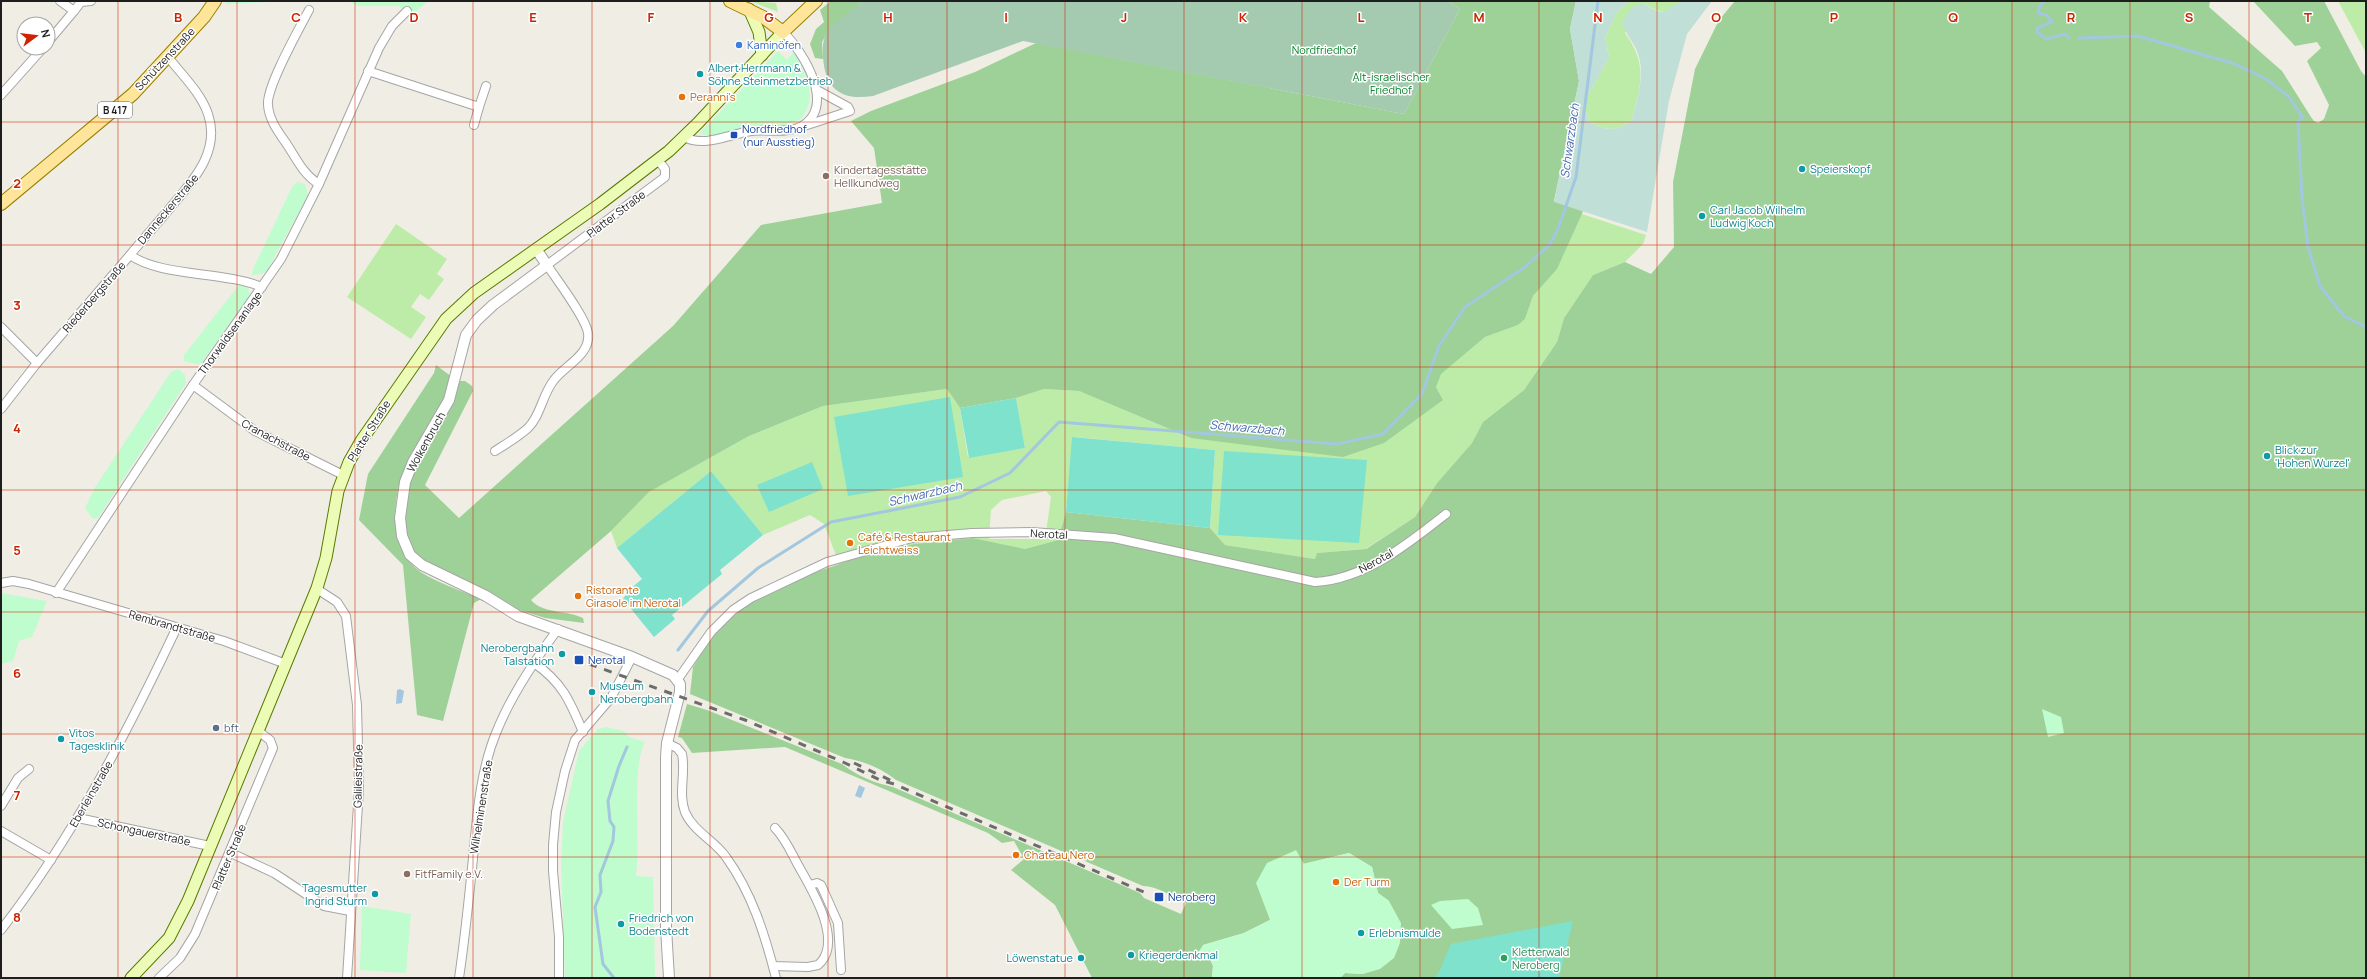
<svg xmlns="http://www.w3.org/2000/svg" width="2367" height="979" viewBox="0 0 2367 979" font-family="Manrope,sans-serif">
<rect width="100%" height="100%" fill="#f0eee4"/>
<g fill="#bdeca8" fill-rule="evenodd">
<path d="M750,1L776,3L778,12Z"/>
<path d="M1629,1H1684C1666,13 1662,15 1643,3L1625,33C1648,65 1641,84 1632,120C1614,133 1608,130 1589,122L1584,103L1609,57L1605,38L1617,12Z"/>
<path d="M2338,1H2366V53Z"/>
<path d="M1582,214L1646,235L1643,244L1625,262L1593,275L1564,318L1557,342L1524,390L1483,422L1472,443L1437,483L1415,517L1365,549L1317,553L1315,559L1225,545L1210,528L1215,450L1073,437L1066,512L1058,540L1025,549L973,538L914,544L857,558L840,566L824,524L810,515L763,535L711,471L617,548L611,531L649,492L749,436L823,406L947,389L960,408L968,457L1025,448L1016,398L1044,389L1079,391L1191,438L1443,400L1436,387L1440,374L1485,337L1518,325L1525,319L1533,296L1557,268ZM1046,491L1051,497L1045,539H989L991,510L1002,500Z"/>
<path d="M396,224L447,259L437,274L444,279L429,300L420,294L411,307L426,317L411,339L347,297Z"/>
</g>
<g fill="#9ed197">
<path d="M831,1H864L829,30L822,42L823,59L815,58L810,44L816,29L824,22L820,10Z"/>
<path d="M1448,1H1576L1570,29L1579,81L1554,201L1583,211L1582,214L1557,269L1533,296L1525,319L1518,325L1485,337L1441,374L1436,387L1443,400L1384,443L1343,457L1191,438L1079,391L1044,389L1016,398L960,408L947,389L823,406L749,436L649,492L611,531L531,600C543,614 567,610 583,618L584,623L545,618L516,609L501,599L417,558L407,545L403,516L410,480L452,405L459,381H465L472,386L473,391L425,485L459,518L673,326L761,225L882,203L874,148L851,121L871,111L975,72L1036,43L1404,114L1460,9Z"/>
<path d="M1735,1H2210L2209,7L2282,71L2311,117L2314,121L2318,123L2324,119L2329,105L2307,61L2321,48L2317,42L2295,46L2253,1H2324L2361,71L2366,77V978H1340L1345,973L1363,974L1389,901L1378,893L1372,867L1349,853L1303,864L1270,920L1244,933L1203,945L1213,966L1212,978H1092L1055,905L1011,870L1024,859L1014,841L1002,843L988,833L785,747L692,753L682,738L678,737L687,704L707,710L842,764C857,776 875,783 893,787L1140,893L1144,898L1181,914L1186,903C1173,897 1157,886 1143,886L896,780C881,768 863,761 845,758L690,694L693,667L715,630L741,608L810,574L857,558L914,544L973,538L1025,549L1058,540L1066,512L1210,528L1225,545L1315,559L1317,553L1366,549L1415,517L1437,483L1472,443L1483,422L1524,390L1557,342L1564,318L1593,275L1625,262L1651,274L1674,247L1673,182L1695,69L1719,20Z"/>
<path d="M436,365L452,377C449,388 446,401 441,412C431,431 417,447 407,466C390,497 390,546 418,570C430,580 465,592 481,599L474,603L443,721L417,715L403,565L359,520L368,474L434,373Z"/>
</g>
<path fill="#c0dfd6" d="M1576,1H1629L1617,12L1605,38L1609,57L1584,103L1589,122C1607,130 1615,133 1632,120C1638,97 1647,69 1635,47C1630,38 1625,32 1622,22L1632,7L1643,3C1667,19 1663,9 1683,1C1690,0 1704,1 1712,1L1687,34L1669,101L1647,232L1554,202L1579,81L1570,29Z"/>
<path fill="#a4cab0" d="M864,1H1448L1460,9L1404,114L1023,41L873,96C841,101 825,89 823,57C823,47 822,40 828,31C836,19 853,10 864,1Z"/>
<g fill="#bffcce">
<path d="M227,1H291L225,4Z"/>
<path d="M348,1H428L410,16L399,6H359Z"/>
<path d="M778,51L787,60L793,53L796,56C807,78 818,97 801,119L787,125L753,126L712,136L699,134Z"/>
<path d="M297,182L305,184L308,195L268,269L262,274L252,275L253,269L292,187Z"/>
<path d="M239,285L248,288L250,296L200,365L184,361V355Z"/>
<path d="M178,369L185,375L186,383L98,518L93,519L85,508L94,489L171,372Z"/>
<path d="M1,593L47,601L32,637L19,641L13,661L1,664Z"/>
<path d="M2042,709L2061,717L2064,733L2048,737Z"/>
<path d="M606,727L624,731L629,737L645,742C631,767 641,843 636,876L653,877L655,978H565L561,863L563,822L579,751L598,729Z"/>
<path d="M1296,850L1304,864L1349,853L1372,867L1378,893L1389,901L1401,923L1400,943L1394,958L1380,969L1363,974L1345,973L1340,978H1212L1213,966L1211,960L1202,959L1198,953L1203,945L1244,933L1270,920L1256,883L1267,863Z"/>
<path d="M1468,899L1478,908L1483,925L1452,929L1431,905L1440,901Z"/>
<path d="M362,906L411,914L406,973L360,970Z"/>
</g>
<g fill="#7ee2cd">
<path d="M950,397L963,477L848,496L834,417Z"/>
<path d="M1016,398L1025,448L969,458L960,408Z"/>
<path d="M1072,437L1215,450L1210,528L1066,512Z"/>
<path d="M1224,451L1367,460L1359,543L1218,535Z"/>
<path d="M812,462L823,489L769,512L757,485Z"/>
<path d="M711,471L763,535L720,570L722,574L672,615L675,619L654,637L623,599L629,590L642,579L617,548Z"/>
<path d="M1573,921L1559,978H1434L1439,972L1451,944Z"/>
</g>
<g fill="#a2c7df">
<path d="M400,689L404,691L402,703L396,704L397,690Z"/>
<path d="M859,785L865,788L861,798L855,796Z"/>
</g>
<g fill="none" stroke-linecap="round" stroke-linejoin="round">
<g stroke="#a2c7df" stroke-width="3">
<path d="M2044,1L2039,7L2038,13L2047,15L2052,22L2037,28V32L2046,39L2065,34L2069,38"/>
<path d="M2079,38L2138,36L2232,63L2265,78L2289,97L2303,118L2298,121L2302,198L2308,247L2320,286L2344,316L2366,327"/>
<path d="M678,650L708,611L758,568L831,522L960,497L1010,473L1059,422L1337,444L1383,434L1422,394L1439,346L1465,307L1525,267L1550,244L1558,229L1576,177L1598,1"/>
<path d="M614,978L603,964L595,907L601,892L600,875L613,841L614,827L610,821L608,801L619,766L627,747"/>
</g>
<g stroke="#a5a5a5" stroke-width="10">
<g id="minor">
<path d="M60,1L74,11L81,2L91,1"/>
<path d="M309,10C299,29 266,87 268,105C269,121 280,134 288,146C297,160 304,175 319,184"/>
<path d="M48,42L74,11"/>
<path d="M368,71L479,107L486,86"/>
<path d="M1,95L43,48"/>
<path d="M474,125L479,107"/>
<path d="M801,127L850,111L848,107L817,90"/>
<path d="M684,137C704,147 725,136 746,132C763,128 782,134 798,128C839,110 804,52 783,32"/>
<path d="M130,255C143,239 157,224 170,208C192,182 221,152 208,114C201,93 182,75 168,57"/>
<path d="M1,327L37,363"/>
<path d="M193,385L255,431L343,475"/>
<path d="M1,409L37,363L130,255C161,277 223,271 262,287"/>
<path d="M495,451C506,444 518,437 528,428C541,415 542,395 554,380C565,365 591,355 588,333C586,318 557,280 547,265L665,177V169L658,160"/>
<path d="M1,583L13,581L29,584L224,641L286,664"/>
<path d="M317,589L337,602L346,616L357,705L359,789L347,978"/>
<path d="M56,593L193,385L281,259L319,184L379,48L392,26L407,11"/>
<path d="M534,663C562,682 570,701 583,732"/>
<path d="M678,679L711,632L733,610L751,598L827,562L912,538L972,533L1032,532L1114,538L1315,582C1365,579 1408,544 1446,514"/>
<path d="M667,743L677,748L682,754C686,773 678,793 685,812C693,831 715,841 726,857C752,893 765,935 776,978"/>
<path d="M1,806L18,778L29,769"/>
<path d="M78,818L210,846"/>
<path d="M1,831L51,860"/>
<path d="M231,853L274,873L324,906L350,911"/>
<path d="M810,885L817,883L821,885L838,923L841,970"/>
<path d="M1,930C73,837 127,733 177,627"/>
<path d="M773,966L808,967L818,965C845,942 811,888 798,865C791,852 785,838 775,828"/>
<path d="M159,978L180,958L195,934L273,748L270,740L258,731"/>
<path d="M459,978C465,938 469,898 473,858C477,816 480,772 496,733C511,695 534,661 558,629"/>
<path d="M559,978V937L553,871V845L556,812L565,771L575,740L611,698L632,657"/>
</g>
</g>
<g stroke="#a5a5a5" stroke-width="12">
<path id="tertiary" d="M536,249L547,265L493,305L477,320L466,335L449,400L413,462L405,482L400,518L402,536L410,555L422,565L486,596L518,616L632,657L673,675L680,684V692L667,743L666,757V928L669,978"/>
</g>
<g stroke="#587b00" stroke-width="13">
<g id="secondary">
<path d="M749,9L759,32L762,55"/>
<path d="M131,978L169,938L188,901L317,588L326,558L338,491L349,462L361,441L446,319L474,293L600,204L669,151L698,123L783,32"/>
</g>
</g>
<g stroke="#998100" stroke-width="14">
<g id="primary">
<path d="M730,1L763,17L783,32L816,1"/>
<path d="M1,204L133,94L204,17L215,1"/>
</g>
</g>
<use href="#minor" stroke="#fff" stroke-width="8"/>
<use href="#tertiary" stroke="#fff" stroke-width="10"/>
<use href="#secondary" stroke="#ecfcb6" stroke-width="11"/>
<use href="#primary" stroke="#ffe59a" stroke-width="12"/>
<g stroke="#6c6c6c" stroke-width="3" stroke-dasharray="8 8" stroke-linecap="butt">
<path d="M589,664L745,720L843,762L880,780L894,784L1146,893"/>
<path d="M854,763L892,781"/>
</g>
</g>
<path fill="none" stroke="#cd2400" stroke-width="1" stroke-opacity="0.55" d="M118,1V978M237,1V978M355,1V978M473,1V978M592,1V978M710,1V978M828,1V978M947,1V978M1065,1V978M1184,1V978M1302,1V978M1420,1V978M1539,1V978M1657,1V978M1775,1V978M1894,1V978M2012,1V978M2130,1V978M2249,1V978M1,122H2366M1,245H2366M1,367H2366M1,490H2366M1,612H2366M1,734H2366M1,857H2366"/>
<circle fill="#3f7fe0" stroke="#fff" stroke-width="1.5" cx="739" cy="45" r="4"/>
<g fill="#0f9aa8" stroke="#fff" stroke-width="1.5">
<circle cx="700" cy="74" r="4"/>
<circle cx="1802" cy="169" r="4"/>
<circle cx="1702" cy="216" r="4"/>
<circle cx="2267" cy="456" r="4"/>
<circle cx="562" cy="654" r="4"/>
<circle cx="592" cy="692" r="4"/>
<circle cx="61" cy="739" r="4"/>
<circle cx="375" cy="894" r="4"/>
<circle cx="621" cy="924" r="4"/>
<circle cx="1361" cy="933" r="4"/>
<circle cx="1131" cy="955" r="4"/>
<circle cx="1081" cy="958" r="4"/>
</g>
<g fill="#e8710a" stroke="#fff" stroke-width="1.5">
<circle cx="682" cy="97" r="4"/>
<circle cx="850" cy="543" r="4"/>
<circle cx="578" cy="596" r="4"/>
<circle cx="1016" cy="855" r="4"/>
<circle cx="1336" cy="882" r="4"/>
</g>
<g fill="#1a4fb4" stroke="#fff" stroke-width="1.5">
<rect x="730" y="131" width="8" height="8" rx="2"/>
<rect x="574" y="655" width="10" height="10" rx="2"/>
<rect x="1154" y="892" width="10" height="10" rx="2"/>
</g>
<g fill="#8d6e63" stroke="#fff" stroke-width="1.5">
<circle cx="826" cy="176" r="4"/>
<circle cx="407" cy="874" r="4"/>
</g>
<circle fill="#5c6f8a" stroke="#fff" stroke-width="1.5" cx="216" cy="728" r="4"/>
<circle fill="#2e9e5b" stroke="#fff" stroke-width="1.5" cx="1504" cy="958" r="4"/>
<g text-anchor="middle" stroke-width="3" stroke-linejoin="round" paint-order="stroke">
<rect fill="#fff" stroke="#626262" stroke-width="1" x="98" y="102" width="34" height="16" rx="3"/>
<g font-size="10" font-weight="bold" fill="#1e1e1e">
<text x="115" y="114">B 417</text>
</g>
<g font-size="11" fill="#366cbe" stroke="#fff" text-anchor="start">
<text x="747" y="49">Kaminöfen</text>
</g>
<g font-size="11" fill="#078227" stroke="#fff">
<text x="1324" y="54">Nordfriedhof</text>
<text x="1391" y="81">Alt-israelischer<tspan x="1391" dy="13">Friedhof</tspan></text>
</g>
<g font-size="11" fill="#1e1e1e" stroke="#fff">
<text transform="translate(165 59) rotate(-47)" y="4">Schützenstraße</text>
<text transform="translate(168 209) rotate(-50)" y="4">Danneckerstraße</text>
<text transform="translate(616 214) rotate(-37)" y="4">Platter Straße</text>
<text transform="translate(94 297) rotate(-49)" y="4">Riederbergstraße</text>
<text transform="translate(230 333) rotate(-54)" y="4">Thorwaldsenanlage</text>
<text transform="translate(369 431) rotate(-58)" y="4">Platter Straße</text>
<text transform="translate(276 440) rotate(28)" y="4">Cranachstraße</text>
<text transform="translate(426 442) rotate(-61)" y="4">Wolkenbruch</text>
<text transform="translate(1049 534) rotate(3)" y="4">Nerotal</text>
<text transform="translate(1376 561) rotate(-29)" y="4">Nerotal</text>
<text transform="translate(172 626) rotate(16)" y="4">Rembrandtstraße</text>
<text transform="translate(358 776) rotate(-89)" y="4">Galileistraße</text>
<text transform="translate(91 794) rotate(-60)" y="4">Eberleinstraße</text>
<text transform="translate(481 807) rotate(-81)" y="4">Wilhelminenstraße</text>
<text transform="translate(144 832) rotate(12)" y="4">Schongauerstraße</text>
<text transform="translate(229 857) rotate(-67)" y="4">Platter Straße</text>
</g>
<g font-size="11" fill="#0d838f" stroke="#fff" text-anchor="start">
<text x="708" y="72">Albert Herrmann &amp;<tspan x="708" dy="13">Söhne Steinmetzbetrieb</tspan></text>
<text x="1810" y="173">Speierskopf</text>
<text x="1710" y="214">Carl Jacob Wilhelm<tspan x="1710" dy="13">Ludwig Koch</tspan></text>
<text x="2275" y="454">Blick zur<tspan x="2275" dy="13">'Hohen Wurzel'</tspan></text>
<text x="554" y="652" text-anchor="end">Nerobergbahn<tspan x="554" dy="13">Talstation</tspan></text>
<text x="600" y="690">Museum<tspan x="600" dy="13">Nerobergbahn</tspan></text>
<text x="69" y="737">Vitos<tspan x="69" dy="13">Tagesklinik</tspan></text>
<text x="367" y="892" text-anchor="end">Tagesmutter<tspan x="367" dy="13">Ingrid Sturm</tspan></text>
<text x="629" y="922">Friedrich von<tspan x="629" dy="13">Bodenstedt</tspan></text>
<text x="1369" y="937">Erlebnismulde</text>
<text x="1139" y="959">Kriegerdenkmal</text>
<text x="1073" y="962" text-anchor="end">Löwenstatue</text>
</g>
<g font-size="11" fill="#c56008" stroke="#fff" text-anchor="start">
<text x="690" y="101">Peranni's</text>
<text x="858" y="541">Café &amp; Restaurant<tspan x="858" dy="13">Leichtweiss</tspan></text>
<text x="586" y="594">Ristorante<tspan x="586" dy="13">Girasole im Nerotal</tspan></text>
<text x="1024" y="859">Chateau Nero</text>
<text x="1344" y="886">Der Turm</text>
</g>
<g font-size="11" fill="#164399" stroke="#fff" text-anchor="start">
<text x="742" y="133">Nordfriedhof<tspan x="742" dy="13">(nur Ausstieg)</tspan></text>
<text x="588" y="664">Nerotal</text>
<text x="1168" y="901">Neroberg</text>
</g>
<g font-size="11" fill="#785e54" stroke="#fff" text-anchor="start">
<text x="834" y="174">Kindertagesstätte<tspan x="834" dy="13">Hellkundweg</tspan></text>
<text x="415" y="878">FitfFamily e.V.</text>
</g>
<g font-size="11" fill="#4e5e75" stroke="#fff" text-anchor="start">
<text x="224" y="732">bft</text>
</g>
<g font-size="11" fill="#27864d" stroke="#fff" text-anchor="start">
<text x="1512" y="956">Kletterwald<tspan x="1512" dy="13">Neroberg</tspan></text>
</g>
<g font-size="12" font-style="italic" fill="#4669b2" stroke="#fff">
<text transform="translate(1570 141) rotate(-82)" y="4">Schwarzbach</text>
<text transform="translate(1247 428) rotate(5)" y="4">Schwarzbach</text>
<text transform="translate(925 494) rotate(-13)" y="4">Schwarzbach</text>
</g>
</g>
<g font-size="13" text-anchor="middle" font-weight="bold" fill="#cd2400" stroke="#fff" stroke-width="3" stroke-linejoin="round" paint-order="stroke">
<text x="178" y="22">B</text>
<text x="296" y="22">C</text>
<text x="414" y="22">D</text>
<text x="533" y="22">E</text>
<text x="651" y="22">F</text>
<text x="769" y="22">G</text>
<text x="888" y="22">H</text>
<text x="1006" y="22">I</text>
<text x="1124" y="22">J</text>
<text x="1243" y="22">K</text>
<text x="1361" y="22">L</text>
<text x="1479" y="22">M</text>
<text x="1598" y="22">N</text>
<text x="1716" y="22">O</text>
<text x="1834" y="22">P</text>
<text x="1953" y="22">Q</text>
<text x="2071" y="22">R</text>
<text x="2189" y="22">S</text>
<text x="2308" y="22">T</text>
<text x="17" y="188">2</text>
<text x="17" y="310">3</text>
<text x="17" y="433">4</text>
<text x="17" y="555">5</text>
<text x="17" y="678">6</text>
<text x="17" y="800">7</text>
<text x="17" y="922">8</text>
</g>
<rect width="2367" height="979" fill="none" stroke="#1e1e1e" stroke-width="4"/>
<g transform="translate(36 36) rotate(75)"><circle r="19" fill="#ffffff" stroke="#a5a5a5"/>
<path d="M0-3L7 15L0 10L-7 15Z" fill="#cd2400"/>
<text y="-6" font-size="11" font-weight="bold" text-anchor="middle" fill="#1e1e1e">N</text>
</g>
</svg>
